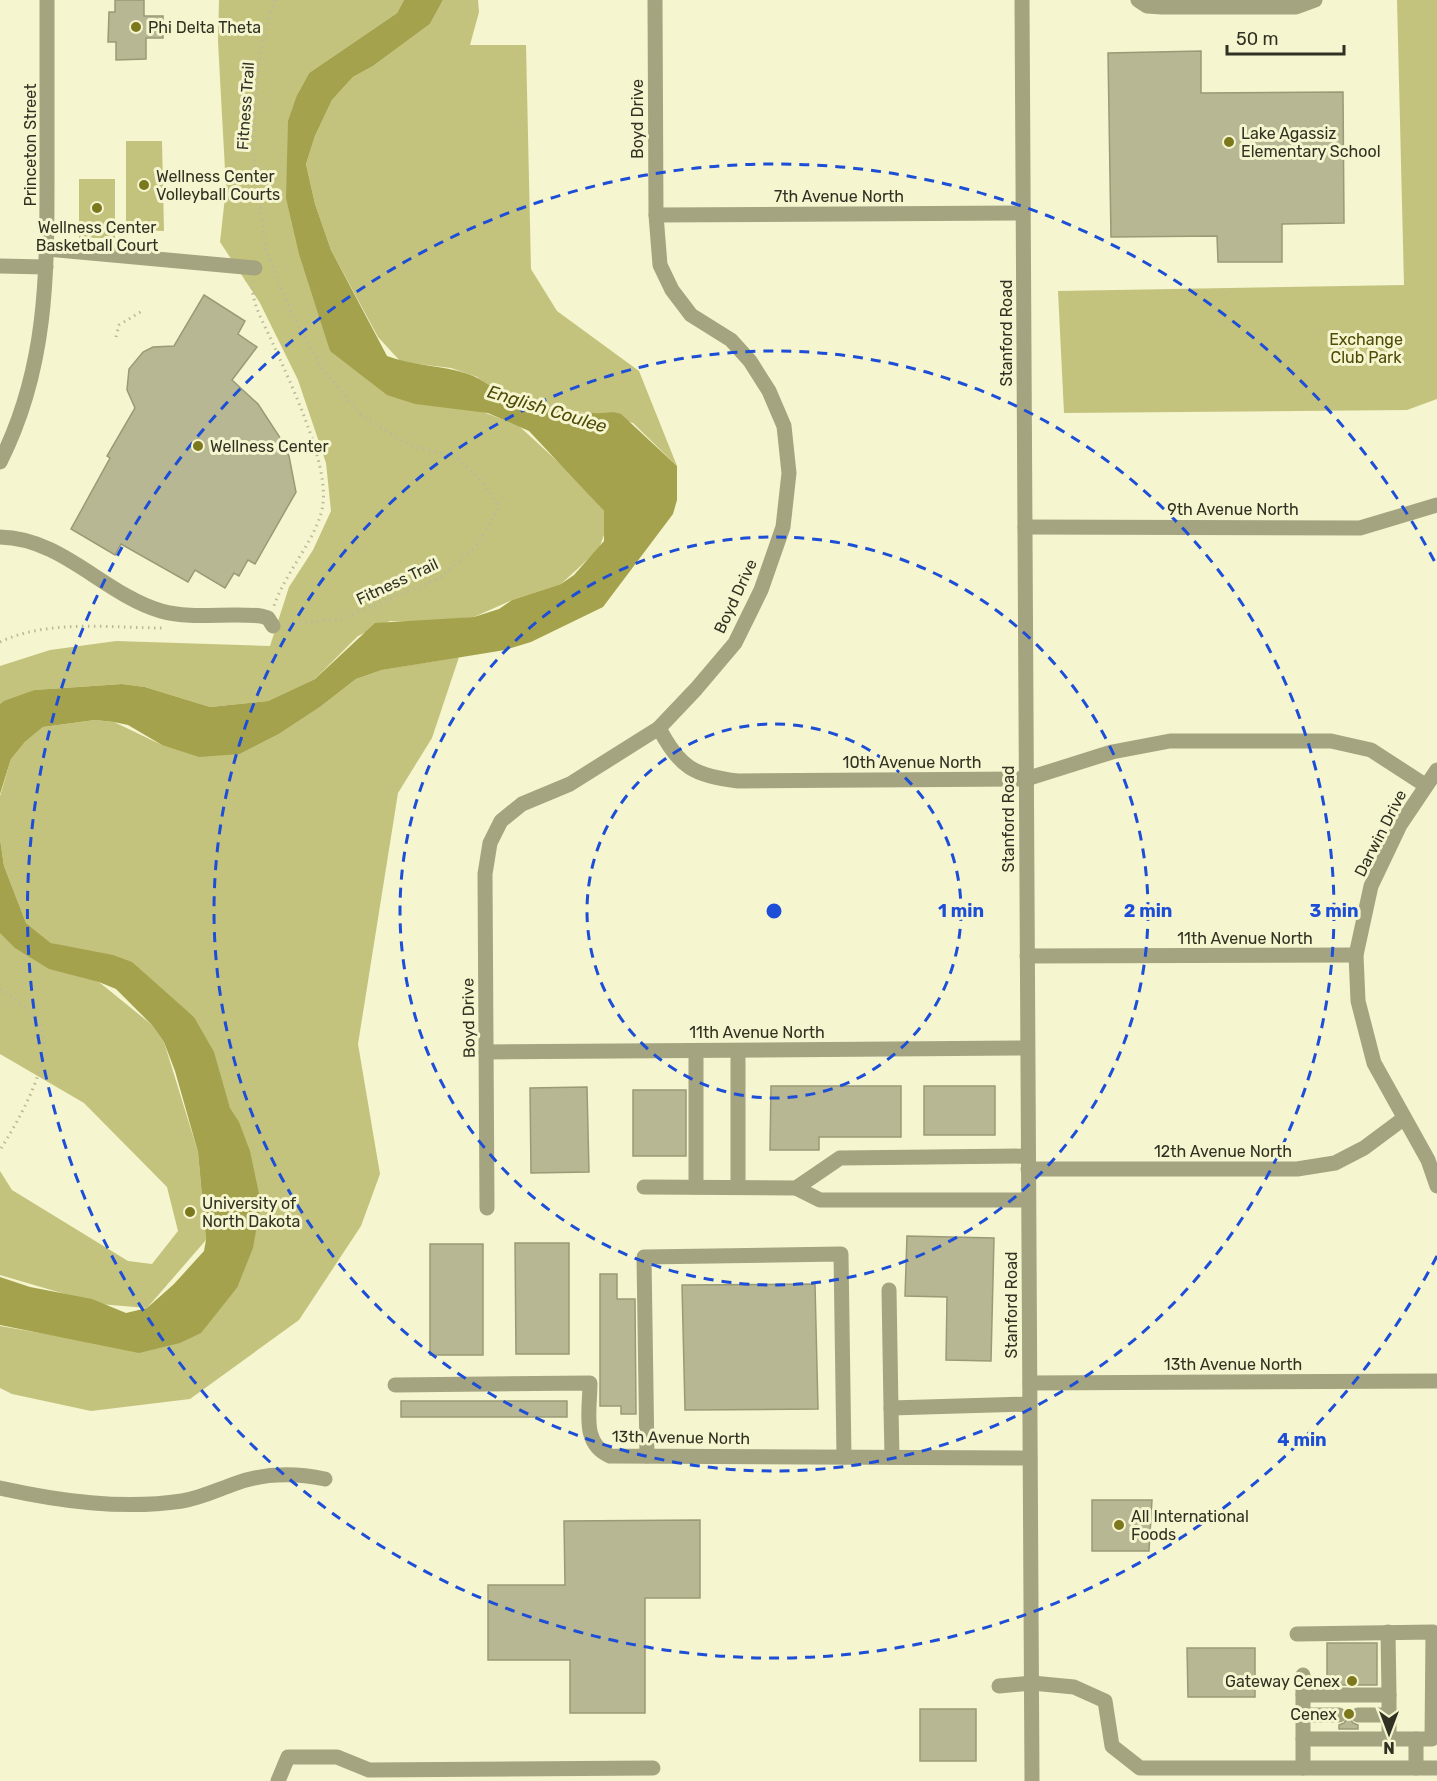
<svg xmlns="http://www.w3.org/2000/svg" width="1437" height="1781" viewBox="0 0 1437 1781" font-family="Rubik,sans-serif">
<rect width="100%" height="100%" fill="#f5f5cf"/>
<g fill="#c4c37e">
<path d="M219,0H404L397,13L309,73L297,95L324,327L330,351L519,426L567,470L604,511L605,532L599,549L561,584L512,600L474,617L417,622L390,621L358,636L315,679L268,701L210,707L145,687L122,684L34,690L0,704V666L50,650L116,641L270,646L289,587L313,550L331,511L326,463L298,380L260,303L220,242L226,188L218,42Z"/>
<path d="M443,0H478L479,12L470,45H526L531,269L557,311L639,371L677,466L633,423L596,414L523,404L497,393L477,377L451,368L401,362L378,337L331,250L315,204L306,164L315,136L332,100L353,77L373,66L430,24Z"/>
<path d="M1397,0H1437V399L1407,410L1064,413L1058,291L1404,285Z"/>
<path d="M126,141H162L164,231L126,229Z"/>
<rect x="79" y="179" width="36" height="59"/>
<path d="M459,657L432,738L398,793L358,1044L380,1174L361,1226L299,1320L190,1399L91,1411L12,1394L0,1388V1326L63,1337L219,1310L237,1288L230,1108L194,1017L170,998L73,949L51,943L26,923L4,866L0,839V796L11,759L25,742L43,727L95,720L114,722L162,745L240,754L279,734L320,707L356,679L382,670Z"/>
<path d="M0,931L99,982L152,1025L164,1042L198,1152L206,1240L147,1308L99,1304L0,1275V1171L12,1190L128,1261L152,1264L178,1231L167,1187L84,1103L0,1054Z"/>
</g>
<g fill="#a5a24d">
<path d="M404,0H443L430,24L373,66L353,77L332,100L315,136L306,164L315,204L331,250L387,356C413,366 442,365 468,374C489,381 501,399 525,404C547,408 572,413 594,413C605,414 611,410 621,414L677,466V500L673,514L603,607L531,642L505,650L382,670L356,679L320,707L279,734L240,754L199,757L162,745L128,725L114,722L95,720L43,727L25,742L11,759L0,794V704L4,701L34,690L122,684L145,687L210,707L268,701L315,679L375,623L474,617L499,609L512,600L561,584L574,575L604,541V511L529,431L488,413L415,404L387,395L330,351L299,254L286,198L288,121L297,95L309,73L397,13Z"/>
<path d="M0,839L4,866L26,923L51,943L113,955L132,962L194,1017L214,1052L230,1108L239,1122L250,1151L261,1203L253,1248L237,1288L201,1333L180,1343L139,1353L0,1325V1277L30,1287L92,1299L126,1313L147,1308L174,1284L204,1251L206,1240L198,1152L175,1071L164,1042L152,1025L116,989L99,982L49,969L15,948L0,933Z"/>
</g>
<g fill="#b7b794" stroke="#9a9a77" stroke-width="1.5">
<path d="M115,0H144V16H163V38H146V59L116,60V42H108L109,12H115Z"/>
<path d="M1201,51V93L1343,92L1344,223L1282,224V262H1218L1217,236L1111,237L1108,53Z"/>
<path d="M204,295L245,321L238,334L257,347L232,380L258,404L279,436L289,456L296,492L255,564L248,560L239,576L234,573L225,588L195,570L188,582L121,544L115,555L71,529L110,458L107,456L135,408L127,390L129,369L143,352L153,347L174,346Z"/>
<path d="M771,1086H901V1137H819V1150H770Z"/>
<rect x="924" y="1086" width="71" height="49"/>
<path d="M587,1087L589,1172L531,1173L530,1088Z"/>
<rect x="633" y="1090" width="53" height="66"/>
<path d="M907,1236L994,1238L991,1361L946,1360L947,1297L905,1296Z"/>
<path d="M515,1243H569V1354H516Z"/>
<rect x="430" y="1244" width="53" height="111"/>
<path d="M600,1274H617V1299H635L636,1414H621V1406H600Z"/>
<path d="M815,1284L818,1409L685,1410L682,1285Z"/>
<rect x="401" y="1401" width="166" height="16"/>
<path d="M1092,1500H1152L1149,1551H1092Z"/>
<path d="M700,1520V1598H645V1713H570V1660H488V1585H565L564,1521Z"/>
<rect x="1327" y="1643" width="50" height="42"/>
<path d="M1187,1648H1255V1697H1188Z"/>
<rect x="920" y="1709" width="56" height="52"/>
<path d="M1348,1716L1353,1723L1358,1725V1729H1339V1725L1344,1723Z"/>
</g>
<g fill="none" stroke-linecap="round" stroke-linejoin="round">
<g stroke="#baba9b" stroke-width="3" stroke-dasharray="1.5 4.5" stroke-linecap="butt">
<path d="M275,0L264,36L257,73L253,151L266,250L292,314L324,371L361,415L409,445L454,456L480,479L499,507L478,544L440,578L341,619L287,624"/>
<path d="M252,281C251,304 265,325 274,346C291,384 328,462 323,503C320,535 285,572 274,606"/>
<path d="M116,337L119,325L142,311"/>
<path d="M0,642C48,619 111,628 163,628"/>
<path d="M0,989C15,999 32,1009 40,1026C56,1058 17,1123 0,1150"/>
</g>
<g stroke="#a4a481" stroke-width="15">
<path d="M1022,0L1032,1781"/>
<path d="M1138,0L1147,6L1162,7H1296L1315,0"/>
<path d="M656,215L1023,213"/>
<path d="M47,249L255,268"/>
<path d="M0,266L46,267"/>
<path d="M0,462C49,365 47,269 47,164C47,109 47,55 47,0"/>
<path d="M1025,527L1360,528L1437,505"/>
<path d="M0,537C62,538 104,594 161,611C193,620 228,612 261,616L268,618L273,626"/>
<path d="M659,728C679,767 694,776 738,781L1026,779L1112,752L1170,741H1331L1371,750L1425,785"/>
<path d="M1437,770L1400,825L1371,886L1356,955L1358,1001L1374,1063L1428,1160L1437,1186"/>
<path d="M1027,956L1356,955"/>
<path d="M738,1051V1187"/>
<path d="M486,1052L1027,1048"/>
<path d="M1028,1169H1297L1335,1163L1364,1148L1403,1119"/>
<path d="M644,1187L796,1188L840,1158L1028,1156"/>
<path d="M696,1187V1051"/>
<path d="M796,1188L820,1200H1028"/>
<path d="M487,1208L485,874L490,843L501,821L522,804L570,784L659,728L696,689L735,643L761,590L783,527L789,473L784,426L769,391L750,361L731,340L691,315L672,290L660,265L656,215L655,0"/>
<path d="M889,1290L891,1408L1030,1404"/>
<path d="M1030,1383L1437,1381"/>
<path d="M395,1385L590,1383C590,1411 581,1444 610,1456L1030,1458"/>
<path d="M891,1408L892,1457"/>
<path d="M647,1456L644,1257L841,1254L844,1457"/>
<path d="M0,1488C59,1501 122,1510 182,1501C201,1498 217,1490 234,1484C263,1473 296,1473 325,1479"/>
<path d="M1388,1632L1389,1695"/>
<path d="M1297,1634L1433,1632L1432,1739H1303"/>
<path d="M999,1686L1032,1683L1074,1687L1105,1701L1112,1746L1140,1768H1437"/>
<path d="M1303,1695V1675"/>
<path d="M1303,1715H1339"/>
<path d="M1358,1715H1389"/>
<path d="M1303,1768V1695H1389V1739"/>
<path d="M1416,1768V1739"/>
<path d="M278,1781L288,1757H337L369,1770L653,1768"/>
</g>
</g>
<g fill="none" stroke="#1d4ed8" stroke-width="3" stroke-dasharray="10 8">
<circle cx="774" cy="911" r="187"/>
<circle cx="774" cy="911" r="374"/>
<circle cx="774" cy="911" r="560"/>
<path d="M1437 1256A747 747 0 1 1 1437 566"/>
</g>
<g fill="#7c781e" stroke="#f5f5cf" stroke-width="2">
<circle cx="136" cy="27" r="6"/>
<circle cx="1229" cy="142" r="6"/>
<circle cx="144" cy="185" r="6"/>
<circle cx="97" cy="208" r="6"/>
<circle cx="198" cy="446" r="6"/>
<circle cx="190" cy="1212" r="6"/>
<circle cx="1119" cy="1525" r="6"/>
<circle cx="1352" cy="1681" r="6"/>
<circle cx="1349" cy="1714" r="6"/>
</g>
<g text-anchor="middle" stroke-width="6" stroke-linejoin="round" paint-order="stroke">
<g font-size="16" fill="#313123" stroke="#f5f5cf" text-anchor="start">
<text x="148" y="33">Phi Delta Theta</text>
<text x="1241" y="139">Lake Agassiz<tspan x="1241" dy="18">Elementary School</tspan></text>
<text x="156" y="182">Wellness Center<tspan x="156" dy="18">Volleyball Courts</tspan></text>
<text x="97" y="233" text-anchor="middle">Wellness Center<tspan x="97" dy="18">Basketball Court</tspan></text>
<text x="210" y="452">Wellness Center</text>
<text x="202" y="1209">University of<tspan x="202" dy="18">North Dakota</tspan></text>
<text x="1131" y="1522">All International<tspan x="1131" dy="18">Foods</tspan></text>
<text x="1340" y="1687" text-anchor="end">Gateway Cenex</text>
<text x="1337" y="1720" text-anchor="end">Cenex</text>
</g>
<g font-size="16" fill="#313123" stroke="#f5f5cf">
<text transform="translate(245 106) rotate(-86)" y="6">Fitness Trail</text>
<text transform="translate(637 119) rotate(-90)" y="6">Boyd Drive</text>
<text transform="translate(30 145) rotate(-90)" y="6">Princeton Street</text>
<text x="839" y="202">7th Avenue North</text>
<text transform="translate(1006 333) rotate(-90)" y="6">Stanford Road</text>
<text x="1233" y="515">9th Avenue North</text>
<text transform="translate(397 581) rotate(-25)" y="6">Fitness Trail</text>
<text transform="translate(735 596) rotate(-65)" y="6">Boyd Drive</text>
<text x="912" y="768">10th Avenue North</text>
<text transform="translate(1008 819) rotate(-90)" y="6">Stanford Road</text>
<text transform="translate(1380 833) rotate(-63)" y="6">Darwin Drive</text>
<text x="1245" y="944">11th Avenue North</text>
<text transform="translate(468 1018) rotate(-91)" y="6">Boyd Drive</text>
<text x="757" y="1038">11th Avenue North</text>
<text x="1223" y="1157">12th Avenue North</text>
<text transform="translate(1011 1305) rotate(-90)" y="6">Stanford Road</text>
<text x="1233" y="1370">13th Avenue North</text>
<text transform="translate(681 1437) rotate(1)" y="6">13th Avenue North</text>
</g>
<g font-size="16" fill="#4e4b06" stroke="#f5f5cf">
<text x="1366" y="345">Exchange<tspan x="1366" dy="18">Club Park</tspan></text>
</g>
<g font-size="18" font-style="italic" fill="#4e4b07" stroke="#f5f5cf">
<text transform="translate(547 409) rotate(17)" y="6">English Coulee</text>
</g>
</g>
<circle cx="774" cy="911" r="9" fill="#1d4ed8" stroke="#f5f5cf" stroke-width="3"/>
<g font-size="18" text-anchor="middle" font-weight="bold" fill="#1d4ed8" stroke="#f5f5cf" stroke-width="6" stroke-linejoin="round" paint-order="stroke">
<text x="961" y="917">1 min</text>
<text x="1148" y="917">2 min</text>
<text x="1334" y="917">3 min</text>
<text x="1302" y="1446">4 min</text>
</g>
<g transform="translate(1389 1733) rotate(180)" stroke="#f5f5cf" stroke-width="4.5" paint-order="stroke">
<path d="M0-4.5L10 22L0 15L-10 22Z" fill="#313123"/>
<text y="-9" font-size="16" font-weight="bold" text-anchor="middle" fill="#313123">N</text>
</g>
<path d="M1227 45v9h117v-9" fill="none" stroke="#313123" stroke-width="3"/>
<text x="1236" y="45" font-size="18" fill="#313123" stroke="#f5f5cf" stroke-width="4.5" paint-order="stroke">50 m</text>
</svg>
